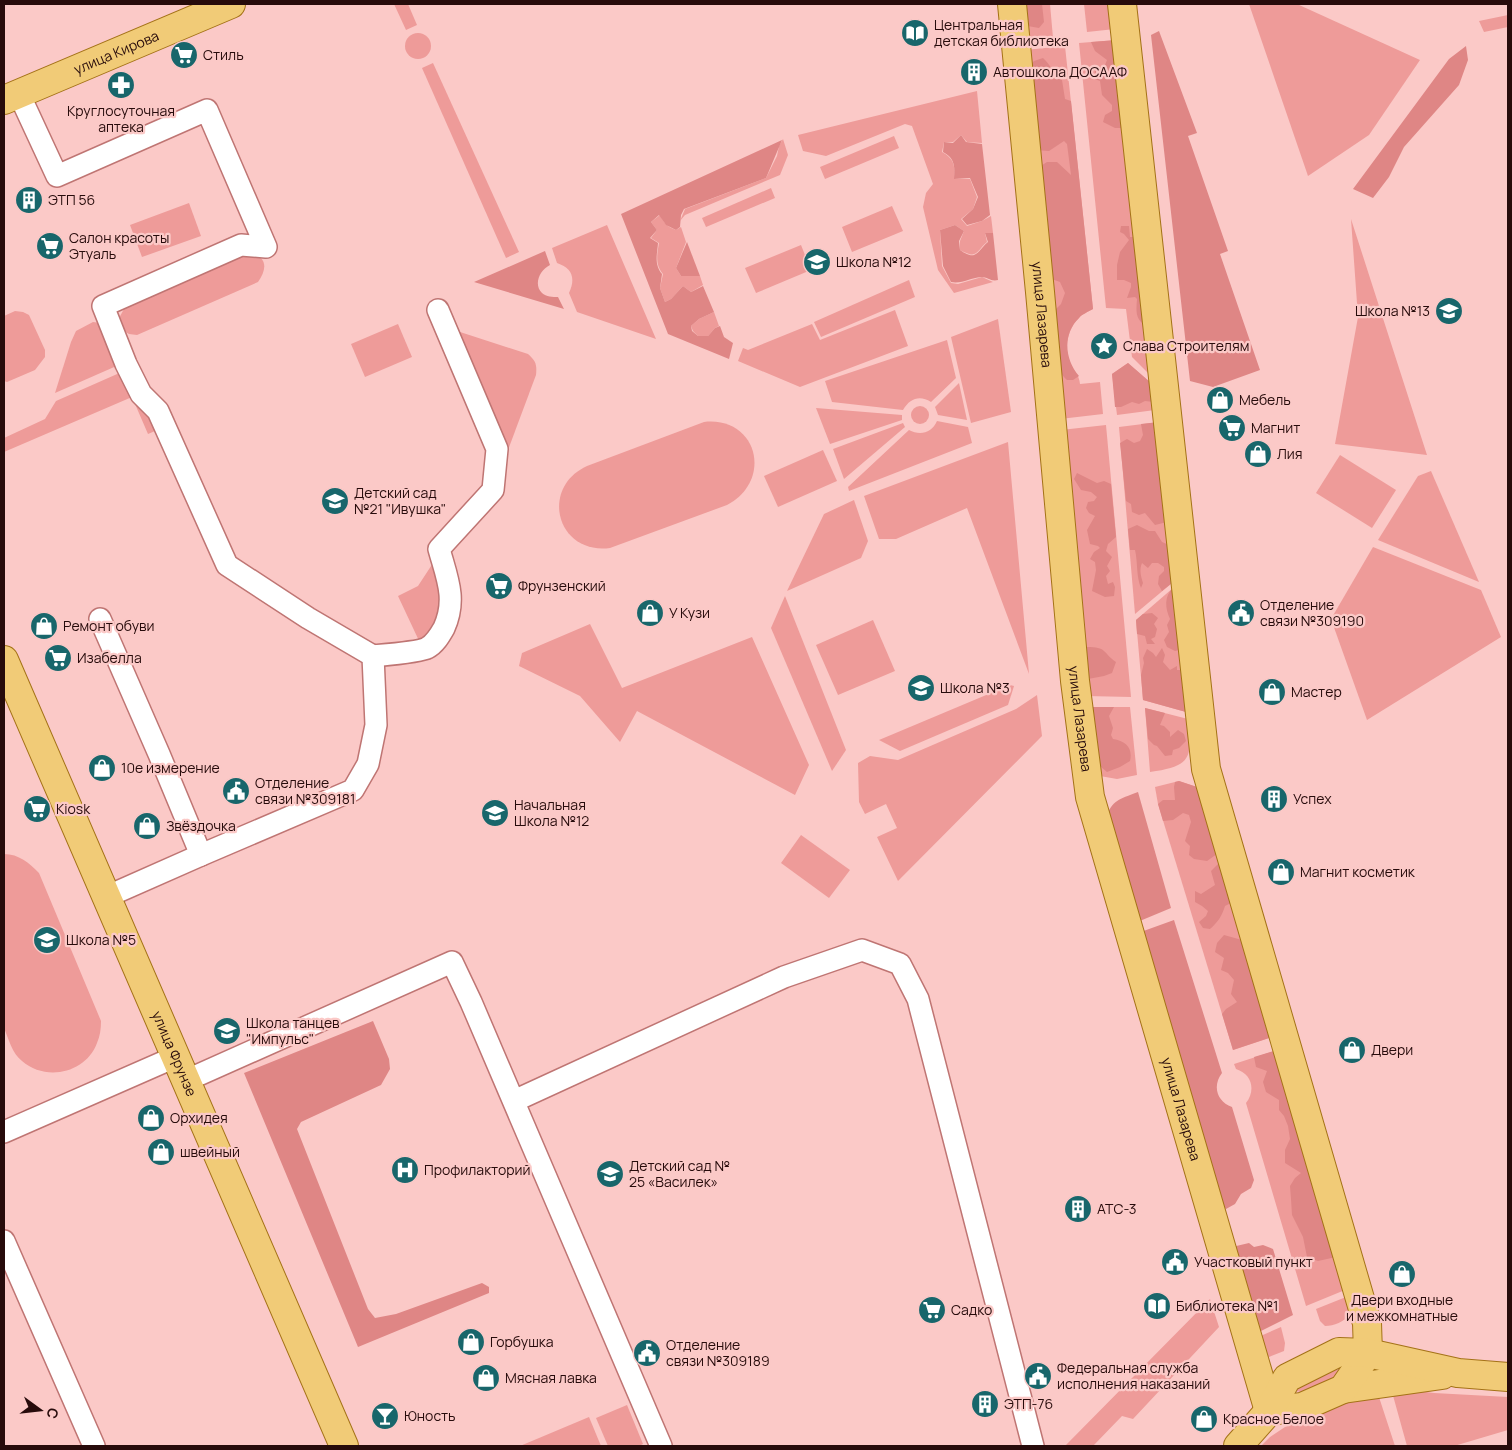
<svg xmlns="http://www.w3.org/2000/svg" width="1512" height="1450" viewBox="0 0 1512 1450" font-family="Manrope,sans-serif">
<rect width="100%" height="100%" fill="#fbc9c7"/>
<g fill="#ee9b99">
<path d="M394,4H408L417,25L406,30Z"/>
<path d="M1020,4H1050L1053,38L1023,41Z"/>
<path d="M1084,4H1112L1115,29L1087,32Z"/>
<path d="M1249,4H1297L1420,60L1369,135L1308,176Z"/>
<path d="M1508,15V27L1484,32L1479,21Z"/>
<circle cx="418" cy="46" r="13"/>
<path d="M1117,40L1153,378L1132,357L1126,309L1106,308L1079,43Z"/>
<path d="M1065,46L1093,309C1088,312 1082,314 1079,318C1068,328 1063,350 1070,363C1074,372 1079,374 1080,384L1100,382L1103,414L1060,419L1025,50Z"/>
<path d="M433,63L519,252L506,258L422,68Z"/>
<path d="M977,91L982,143L967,142L961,135L953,142H944L942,152C955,159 955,167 954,179H970L977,197L973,209L961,219L967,226L982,221L991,216L993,233H985L987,242C976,251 978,260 960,250V241L964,231L955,225L940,230L942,266L951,283L958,284L982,277L993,282L954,293L938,270L923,207L926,193L933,184L912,126L905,124L826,156L803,151L798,135Z"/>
<path d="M894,136L899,148L825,179L820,167Z"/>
<path d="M783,139L788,155L780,175L685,215L680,221L685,209L766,178L777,156L779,146Z"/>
<path d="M771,188L775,198L706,227L702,218Z"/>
<path d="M189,203L201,236L142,257L130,225Z"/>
<path d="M892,206L903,231L852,252L842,227Z"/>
<path d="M660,215C664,223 667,227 676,230L681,227L686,242L676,268L681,276H700L703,285L691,292L683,286L671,299L665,302L660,288L663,274C655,264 657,255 659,243L651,238L657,230L651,222Z"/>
<path d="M1351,219L1427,455L1335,444L1358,317Z"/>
<path d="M607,225L656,339L577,312L569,293C576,278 572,268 557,263L552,248Z"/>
<path d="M801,245L811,270L756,293L745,268Z"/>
<path d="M245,254C266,253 269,267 258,282L137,335L129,334L124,331L119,318L124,309L130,305Z"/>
<path d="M909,280L915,297L821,337L814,322Z"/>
<path d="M895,310L908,346L800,387L738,361L743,348L748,350L812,324L820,340Z"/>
<path d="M15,311L23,312L29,315L45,350V357L35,370L7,382L4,381V316Z"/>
<path d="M714,312L719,326L715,328L708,336H698L693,331L691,326L699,319Z"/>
<path d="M998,319L1011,412L971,423L951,337Z"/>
<path d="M93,322L100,323L121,364L55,393L71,342L76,331Z"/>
<path d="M398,324L412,357L365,377L351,344Z"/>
<path d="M457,331L528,354C536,361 537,365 536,375L508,450Z"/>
<path d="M947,340L956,378L931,402C920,395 910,398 903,410L832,402L825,381Z"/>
<path d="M1128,363L1151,383L1155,410L1117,415L1112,374Z"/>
<path d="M124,371L155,431L148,434L132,397L4,452V438L45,419L56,401Z"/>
<path d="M959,383L967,420L938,415L935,407Z"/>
<circle cx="920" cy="415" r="9"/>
<path d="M816,408L902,415V420L830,444Z"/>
<path d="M937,421L968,427L972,443L849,491L848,487L909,430C920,436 932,433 937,421Z"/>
<path d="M704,422C757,416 774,480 727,505L610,548C557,555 539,488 587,466Z"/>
<path d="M1159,422L1172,583L1135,614L1119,427Z"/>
<path d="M903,423L905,427L844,479L833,449Z"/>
<path d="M1106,425L1131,697L1086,696L1061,430Z"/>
<path d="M1008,442L1029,674L967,508L896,539H879L864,496Z"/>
<path d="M823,450L837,481L778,507L764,476Z"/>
<path d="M1340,455L1396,490L1372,528L1316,493Z"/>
<path d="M1431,471L1479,582L1378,540L1418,476Z"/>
<path d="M854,500L868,541L861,558L787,591L824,514Z"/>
<path d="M1373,547L1481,590L1501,637L1367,720L1331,619Z"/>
<path d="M435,560L446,601L439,625L421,645L398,596L418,586Z"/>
<path d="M1173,588L1186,712L1143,700L1136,620Z"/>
<path d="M785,596L846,750L832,771L771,628Z"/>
<path d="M873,620L895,671L838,695L816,645Z"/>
<path d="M590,624L622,688L752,637L809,765L795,795L637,711L620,742L580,696L519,666L522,653Z"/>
<path d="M1010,685L1014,686L1008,705L900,751L879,740Z"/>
<path d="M1037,695L1042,736L898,881L877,837L897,828L886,804L865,814L859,802L858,763L870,756L898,760L1016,709Z"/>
<path d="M1088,707H1130L1137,775L1117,779L1100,776Z"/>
<path d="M1145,708L1188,719C1192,757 1193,766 1150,772Z"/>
<path d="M1179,781L1197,787L1201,795L1269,1038L1233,1050L1158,804L1155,787Z"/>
<path d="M801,835L850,870L829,898L781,863Z"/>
<path d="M4,854C19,854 29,863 39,873L101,1021C101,1029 100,1036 97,1043C86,1073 46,1082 22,1061C12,1053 9,1040 4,1028Z"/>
<path d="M1277,1050L1345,1290L1306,1306L1246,1103C1256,1090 1252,1074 1236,1069L1234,1064Z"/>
<path d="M1346,1297L1350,1314C1344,1322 1334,1326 1325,1326L1320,1321L1316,1309Z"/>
<path d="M1210,1299L1219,1327L1133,1419L1122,1416L1093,1446H1065Z"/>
<path d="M1281,1327L1285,1343L1284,1351L1269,1357L1260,1352L1256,1338Z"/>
<path d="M1348,1367L1343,1374L1302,1392L1295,1391C1304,1381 1334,1369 1348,1367Z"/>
<path d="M1410,1390L1434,1393L1508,1397V1430L1454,1446H1407L1392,1392Z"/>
<path d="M1377,1391L1395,1446H1261L1270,1437L1285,1427Z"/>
<path d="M627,1405L643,1444L639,1446H608L596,1418Z"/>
<path d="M589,1417L601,1446H520Z"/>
</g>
<g fill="#df8685">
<path d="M1020,4H1042L1044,22L1039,28L1022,25Z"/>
<path d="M1159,31L1197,133L1188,136L1228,251L1220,254L1260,370L1213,387L1190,381L1151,35Z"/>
<path d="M1117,40L1127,128H1115L1103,122L1105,115L1112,111V105L1102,95L1100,81L1095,79V70L1105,65L1107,60L1095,51L1091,42Z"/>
<path d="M1466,46L1468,60L1459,85L1404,147L1389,177L1373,198L1353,189L1449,59Z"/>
<path d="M1043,58C1051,65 1053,74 1062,80L1065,99L1071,101L1093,309C1088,312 1082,314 1079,318C1062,334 1065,360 1079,376L1073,380H1067C1056,371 1060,358 1059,344L1052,340L1050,315L1061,304L1065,293L1060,282L1046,277L1036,169L1047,162H1057L1071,175L1067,144L1064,141L1049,151L1035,150L1027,69L1034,61Z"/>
<path d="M961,135L966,142L982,144L990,215L982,221L967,225L962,219L973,209L978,197L970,178L954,179C955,167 955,158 943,152L944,142L953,143Z"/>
<path d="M782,140L766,178L684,209L681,215L680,227L676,230L666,225L659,215L651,222L657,230L650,238L658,243C657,255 654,264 662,274L660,288L665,302L671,299L683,286L691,292L703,286L714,312L699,319L691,326L692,331L698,336H708L715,328L720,326L724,337L733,343L729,359L668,334L621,214Z"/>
<path d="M955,225L964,231L959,241L960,250C977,262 977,251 988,242L985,233H993L998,280C991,282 988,277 981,277C970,278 962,284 951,282L943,266L940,230Z"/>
<path d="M1121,226H1129L1130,237H1138L1148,327C1135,320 1136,312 1137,299L1135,297L1127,298L1131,287V283L1124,280H1117V265L1120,252L1129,240L1124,234L1120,232Z"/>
<path d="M687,242L700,276H681L676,268Z"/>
<path d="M545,251L550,265C540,270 533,284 542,293C546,297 553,297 558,297L564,309L474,282Z"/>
<path d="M1128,363L1151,383L1154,402L1145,401L1139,404L1132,402L1121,407H1115L1112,374Z"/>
<path d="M1159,422L1167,522L1155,525L1145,513L1139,515L1132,512L1131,504L1126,501L1120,443L1127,439L1134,443L1140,441L1143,435L1141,424Z"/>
<path d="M1077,473L1097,483L1104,481L1111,484L1116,537L1108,544L1106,551L1112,557L1107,566L1110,571L1106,576L1108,584L1113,582L1115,587L1114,596L1105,597L1092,591L1096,570L1095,562L1090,559L1094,552L1100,548L1098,546L1090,544L1087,530L1095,516L1089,513L1086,508L1088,502L1094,501L1097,497L1091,492L1081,490L1074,479Z"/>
<path d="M1137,525L1149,531H1155L1162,542L1169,545L1172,583L1162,591L1158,584L1159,576L1164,571V567L1158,563H1152L1148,568L1142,563C1139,570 1141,576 1143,583L1141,588C1136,576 1138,563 1135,550H1130L1128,529Z"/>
<path d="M1173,588L1179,650L1175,651L1167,647L1164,640L1169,632L1167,625L1170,619C1165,608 1164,596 1173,588Z"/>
<path d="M1152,613L1158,618L1154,624L1157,629L1155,637L1151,639L1155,644H1147L1145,636L1137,634L1136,620L1143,614Z"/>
<path d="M1087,647C1107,647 1102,652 1116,662L1112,673L1104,676L1088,679L1084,658Z"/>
<path d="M1162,648L1165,655L1163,662L1170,670L1177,666V670H1182L1186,712L1143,700L1141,675L1144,663L1143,658L1147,649L1153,653L1156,657Z"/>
<path d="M1088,707H1114L1109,716L1113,728L1111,735L1113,739C1126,741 1133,748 1130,761L1120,767L1107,772L1100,766L1095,767Z"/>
<path d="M1145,708L1165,713L1160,725L1164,726L1170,732V737L1178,730L1184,734L1186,741L1179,748L1173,750L1172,755L1165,756L1157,746L1154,745L1148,739Z"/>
<path d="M1179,781L1197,787L1201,795L1217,854L1207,861L1194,859L1189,855L1190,846L1185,841L1191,822L1189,815L1183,813L1173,820L1163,821L1158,804L1163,800H1175L1174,787L1175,782Z"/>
<path d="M1138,792L1171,908L1135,923L1107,815C1113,799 1123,798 1138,792Z"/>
<path d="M1220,862L1231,903L1225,906C1222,916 1218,922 1210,929L1203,928L1199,922L1206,916L1208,911L1202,906L1195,902V891L1201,894L1215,885L1211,871Z"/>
<path d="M1174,920L1222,1073C1212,1086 1217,1102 1232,1107L1254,1180L1251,1188L1241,1194L1235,1204L1226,1209L1217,1202L1138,933Z"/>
<path d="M1224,935L1242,940L1269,1038L1233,1050L1222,1014L1226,1009L1237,1002L1231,994L1234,980L1228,973L1221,970L1224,958L1215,952L1217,943Z"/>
<path d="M373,1021L389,1059L390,1069L381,1085L301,1122L297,1129L368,1309L375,1318L396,1314L482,1283L489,1287V1293L358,1347L244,1073Z"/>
<path d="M1277,1050L1336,1257L1318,1261L1307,1257L1303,1237L1292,1215L1291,1199L1290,1186L1295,1178L1301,1173L1285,1163V1150L1290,1139L1288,1126L1284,1116L1279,1110V1100L1266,1092L1263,1082L1267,1071L1256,1067L1254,1057Z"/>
<path d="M1249,1243L1254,1247L1263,1245L1273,1249L1293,1315L1255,1334L1232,1247Z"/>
</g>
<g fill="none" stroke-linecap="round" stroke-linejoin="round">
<g stroke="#bf7573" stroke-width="24">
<g id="minor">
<path d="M19,94L57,176L207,110L266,247L241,245L103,306L126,364L141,394L158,411L227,565L308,618L373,656L376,725L368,764L353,790L201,855L106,897"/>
<path d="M100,619L159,754L201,855"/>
<path d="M373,656C383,655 420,652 427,648C435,644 440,635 444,628C457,599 447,578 439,549L493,490L497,449L438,310"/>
<path d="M185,1081L452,962L471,1002L661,1446"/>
<path d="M514,1101L784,977L862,950L900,964L918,999L1033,1446"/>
<path d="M4,1132L175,1057"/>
<path d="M4,1241L94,1446"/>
</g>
</g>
<g stroke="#a47217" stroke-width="30">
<g id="major">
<path id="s1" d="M1012,4L1040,292L1075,681L1090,797L1269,1411"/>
<path d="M1122,4L1206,769L1367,1323L1368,1353"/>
<path id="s2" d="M4,100L231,4"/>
<path id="s3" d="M4,660L344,1446"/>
<path d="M1343,1389L1442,1375"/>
<path d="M1269,1411L1302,1407L1343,1389L1368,1353"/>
<path d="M1238,1446L1269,1411L1287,1378L1339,1352L1368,1353L1458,1373L1508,1377"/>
</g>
</g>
<use href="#minor" stroke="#fff" stroke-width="21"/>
<use href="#major" stroke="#f1cb77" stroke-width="28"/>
</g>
<defs>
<g id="library-disc" transform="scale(1.4375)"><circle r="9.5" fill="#18666b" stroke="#fbc9c7"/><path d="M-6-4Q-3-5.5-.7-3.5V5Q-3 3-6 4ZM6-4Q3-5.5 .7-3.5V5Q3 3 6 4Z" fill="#fff"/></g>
<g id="supermarket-disc" transform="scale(1.4375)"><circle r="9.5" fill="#18666b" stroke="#fbc9c7"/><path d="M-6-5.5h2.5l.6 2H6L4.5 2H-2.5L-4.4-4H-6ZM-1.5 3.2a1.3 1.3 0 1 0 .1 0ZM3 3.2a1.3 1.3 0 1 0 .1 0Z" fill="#fff"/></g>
<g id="building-disc" transform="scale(1.4375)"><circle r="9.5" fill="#18666b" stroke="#fbc9c7"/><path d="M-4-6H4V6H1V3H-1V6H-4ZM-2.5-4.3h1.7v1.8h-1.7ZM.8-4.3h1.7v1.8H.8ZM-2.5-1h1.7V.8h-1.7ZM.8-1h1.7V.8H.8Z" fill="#fff"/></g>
<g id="pharmacy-disc" transform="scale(1.4375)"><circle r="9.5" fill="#18666b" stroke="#fbc9c7"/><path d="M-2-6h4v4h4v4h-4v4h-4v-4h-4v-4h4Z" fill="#fff"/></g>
<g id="school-disc" transform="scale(1.4375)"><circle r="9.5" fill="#18666b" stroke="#fbc9c7"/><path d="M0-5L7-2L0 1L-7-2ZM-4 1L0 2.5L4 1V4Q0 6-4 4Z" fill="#fff"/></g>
<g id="sight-disc" transform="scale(1.4375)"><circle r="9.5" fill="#18666b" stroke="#fbc9c7"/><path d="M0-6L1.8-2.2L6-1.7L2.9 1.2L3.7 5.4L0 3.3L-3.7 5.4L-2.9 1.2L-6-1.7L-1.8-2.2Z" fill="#fff"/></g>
<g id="shop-disc" transform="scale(1.4375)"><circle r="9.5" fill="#18666b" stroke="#fbc9c7"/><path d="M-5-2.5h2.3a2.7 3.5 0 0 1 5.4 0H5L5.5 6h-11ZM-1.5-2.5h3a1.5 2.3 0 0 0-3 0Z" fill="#fff"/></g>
<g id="civic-disc" transform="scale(1.4375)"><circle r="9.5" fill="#18666b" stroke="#fbc9c7"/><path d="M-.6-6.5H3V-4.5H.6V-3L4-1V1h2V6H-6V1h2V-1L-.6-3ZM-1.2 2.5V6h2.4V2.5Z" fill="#fff"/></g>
<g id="hospital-disc" transform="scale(1.4375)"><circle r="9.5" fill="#18666b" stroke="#fbc9c7"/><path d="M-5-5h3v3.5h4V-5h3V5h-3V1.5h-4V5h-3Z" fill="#fff"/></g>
<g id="bar-disc" transform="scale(1.4375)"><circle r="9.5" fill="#18666b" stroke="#fbc9c7"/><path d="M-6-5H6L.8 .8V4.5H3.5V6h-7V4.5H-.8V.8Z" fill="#fff"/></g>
</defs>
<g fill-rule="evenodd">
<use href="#library-disc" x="915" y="33"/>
<use href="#supermarket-disc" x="184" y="55"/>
<use href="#building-disc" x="974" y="72"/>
<use href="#pharmacy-disc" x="121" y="85"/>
<use href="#building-disc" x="29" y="200"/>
<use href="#supermarket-disc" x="50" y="246"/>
<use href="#school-disc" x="817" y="262"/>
<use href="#school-disc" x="1449" y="311"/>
<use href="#sight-disc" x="1104" y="346"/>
<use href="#shop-disc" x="1220" y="400"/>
<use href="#supermarket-disc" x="1232" y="428"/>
<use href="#shop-disc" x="1258" y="454"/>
<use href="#school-disc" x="335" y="501"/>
<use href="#supermarket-disc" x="499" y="586"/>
<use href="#shop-disc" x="650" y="613"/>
<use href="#civic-disc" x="1241" y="613"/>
<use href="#shop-disc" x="44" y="626"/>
<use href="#supermarket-disc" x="58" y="658"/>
<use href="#school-disc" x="921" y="688"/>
<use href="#shop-disc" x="1272" y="692"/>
<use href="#shop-disc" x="102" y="768"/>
<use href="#civic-disc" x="236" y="791"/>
<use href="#building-disc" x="1274" y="799"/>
<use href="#supermarket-disc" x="37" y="809"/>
<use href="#school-disc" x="495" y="813"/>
<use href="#shop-disc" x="147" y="826"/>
<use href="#shop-disc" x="1281" y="872"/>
<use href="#school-disc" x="47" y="940"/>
<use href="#school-disc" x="227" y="1031"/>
<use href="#shop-disc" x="1352" y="1050"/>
<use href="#shop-disc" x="151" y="1118"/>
<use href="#shop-disc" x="161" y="1152"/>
<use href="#hospital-disc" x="405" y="1170"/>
<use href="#school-disc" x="610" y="1174"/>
<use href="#building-disc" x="1078" y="1209"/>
<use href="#civic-disc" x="1175" y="1262"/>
<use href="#shop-disc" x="1402" y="1274"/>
<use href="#library-disc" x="1157" y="1306"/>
<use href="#supermarket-disc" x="932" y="1310"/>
<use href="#shop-disc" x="471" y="1342"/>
<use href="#civic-disc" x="647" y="1353"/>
<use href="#civic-disc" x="1038" y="1376"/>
<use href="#shop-disc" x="486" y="1378"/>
<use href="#building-disc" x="985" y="1404"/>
<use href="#bar-disc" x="385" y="1416"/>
<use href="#shop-disc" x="1204" y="1419"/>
</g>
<g text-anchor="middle" stroke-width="4.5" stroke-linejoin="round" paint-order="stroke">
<g font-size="14" fill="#270b0b" stroke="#fbc9c7" text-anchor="start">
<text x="934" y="30">Центральная<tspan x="934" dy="16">детская библиотека</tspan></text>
<text x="203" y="60">Стиль</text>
<text x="993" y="77">Автошкола ДОСААФ</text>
<text x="121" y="116" text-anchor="middle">Круглосуточная<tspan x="121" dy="16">аптека</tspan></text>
<text x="48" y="205">ЭТП 56</text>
<text x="69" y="243">Салон красоты<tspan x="69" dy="16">Этуаль</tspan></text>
<text x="836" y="267">Школа №12</text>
<text x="1430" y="316" text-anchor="end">Школа №13</text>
<text x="1123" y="351">Слава Строителям</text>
<text x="1239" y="405">Мебель</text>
<text x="1251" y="433">Магнит</text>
<text x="1277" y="459">Лия</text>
<text x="354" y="498">Детский сад<tspan x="354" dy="16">№21 "Ивушка"</tspan></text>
<text x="518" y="591">Фрунзенский</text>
<text x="1260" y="610">Отделение<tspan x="1260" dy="16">связи №309190</tspan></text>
<text x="669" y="618">У Кузи</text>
<text x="63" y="631">Ремонт обуви</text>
<text x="77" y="663">Изабелла</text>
<text x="940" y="693">Школа №3</text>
<text x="1291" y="697">Мастер</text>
<text x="121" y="773">10е измерение</text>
<text x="255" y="788">Отделение<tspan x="255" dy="16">связи №309181</tspan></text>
<text x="1293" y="804">Успех</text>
<text x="514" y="810">Начальная<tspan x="514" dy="16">Школа №12</tspan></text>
<text x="56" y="814">Kiosk</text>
<text x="166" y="831">Звёздочка</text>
<text x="1300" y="877">Магнит косметик</text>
<text x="66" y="945">Школа №5</text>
<text x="246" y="1028">Школа танцев<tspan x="246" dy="16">"Импульс"</tspan></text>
<text x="1371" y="1055">Двери</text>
<text x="170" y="1123">Орхидея</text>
<text x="180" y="1157">швейный</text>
<text x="629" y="1171">Детский сад №<tspan x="629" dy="16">25 «Василек»</tspan></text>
<text x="424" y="1175">Профилакторий</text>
<text x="1097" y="1214">АТС-3</text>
<text x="1194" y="1267">Участковый пункт</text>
<text x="1402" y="1305" text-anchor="middle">Двери входные<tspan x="1402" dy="16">и межкомнатные</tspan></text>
<text x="1176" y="1311">Библиотека №1</text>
<text x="951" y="1315">Садко</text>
<text x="490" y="1347">Горбушка</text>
<text x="666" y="1350">Отделение<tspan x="666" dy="16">связи №309189</tspan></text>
<text x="1057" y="1373">Федеральная служба<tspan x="1057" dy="16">исполнения наказаний</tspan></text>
<text x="505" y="1383">Мясная лавка</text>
<text x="1004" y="1409">ЭТП-76</text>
<text x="404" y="1421">Юность</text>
<text x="1223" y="1424">Красное Белое</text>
</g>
<g font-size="14" fill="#270b0b" stroke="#fbc9c7">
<text dy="5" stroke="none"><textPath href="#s2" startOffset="122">улица Кирова</textPath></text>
<text dy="5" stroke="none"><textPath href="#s1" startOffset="312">улица Лазарева</textPath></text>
<text dy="5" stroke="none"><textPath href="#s1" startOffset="718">улица Лазарева</textPath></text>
<text dy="5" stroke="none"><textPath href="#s3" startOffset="429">улица Фрунзе</textPath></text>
<text dy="5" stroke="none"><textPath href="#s1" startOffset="1122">улица Лазарева</textPath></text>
</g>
</g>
<rect width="1512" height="1450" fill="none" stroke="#270b0b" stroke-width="10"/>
<g transform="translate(40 1410) rotate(105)" stroke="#fbc9c7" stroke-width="4" paint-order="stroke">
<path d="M0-4L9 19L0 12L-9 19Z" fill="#270b0b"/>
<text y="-8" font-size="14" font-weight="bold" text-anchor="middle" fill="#270b0b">С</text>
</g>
</svg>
